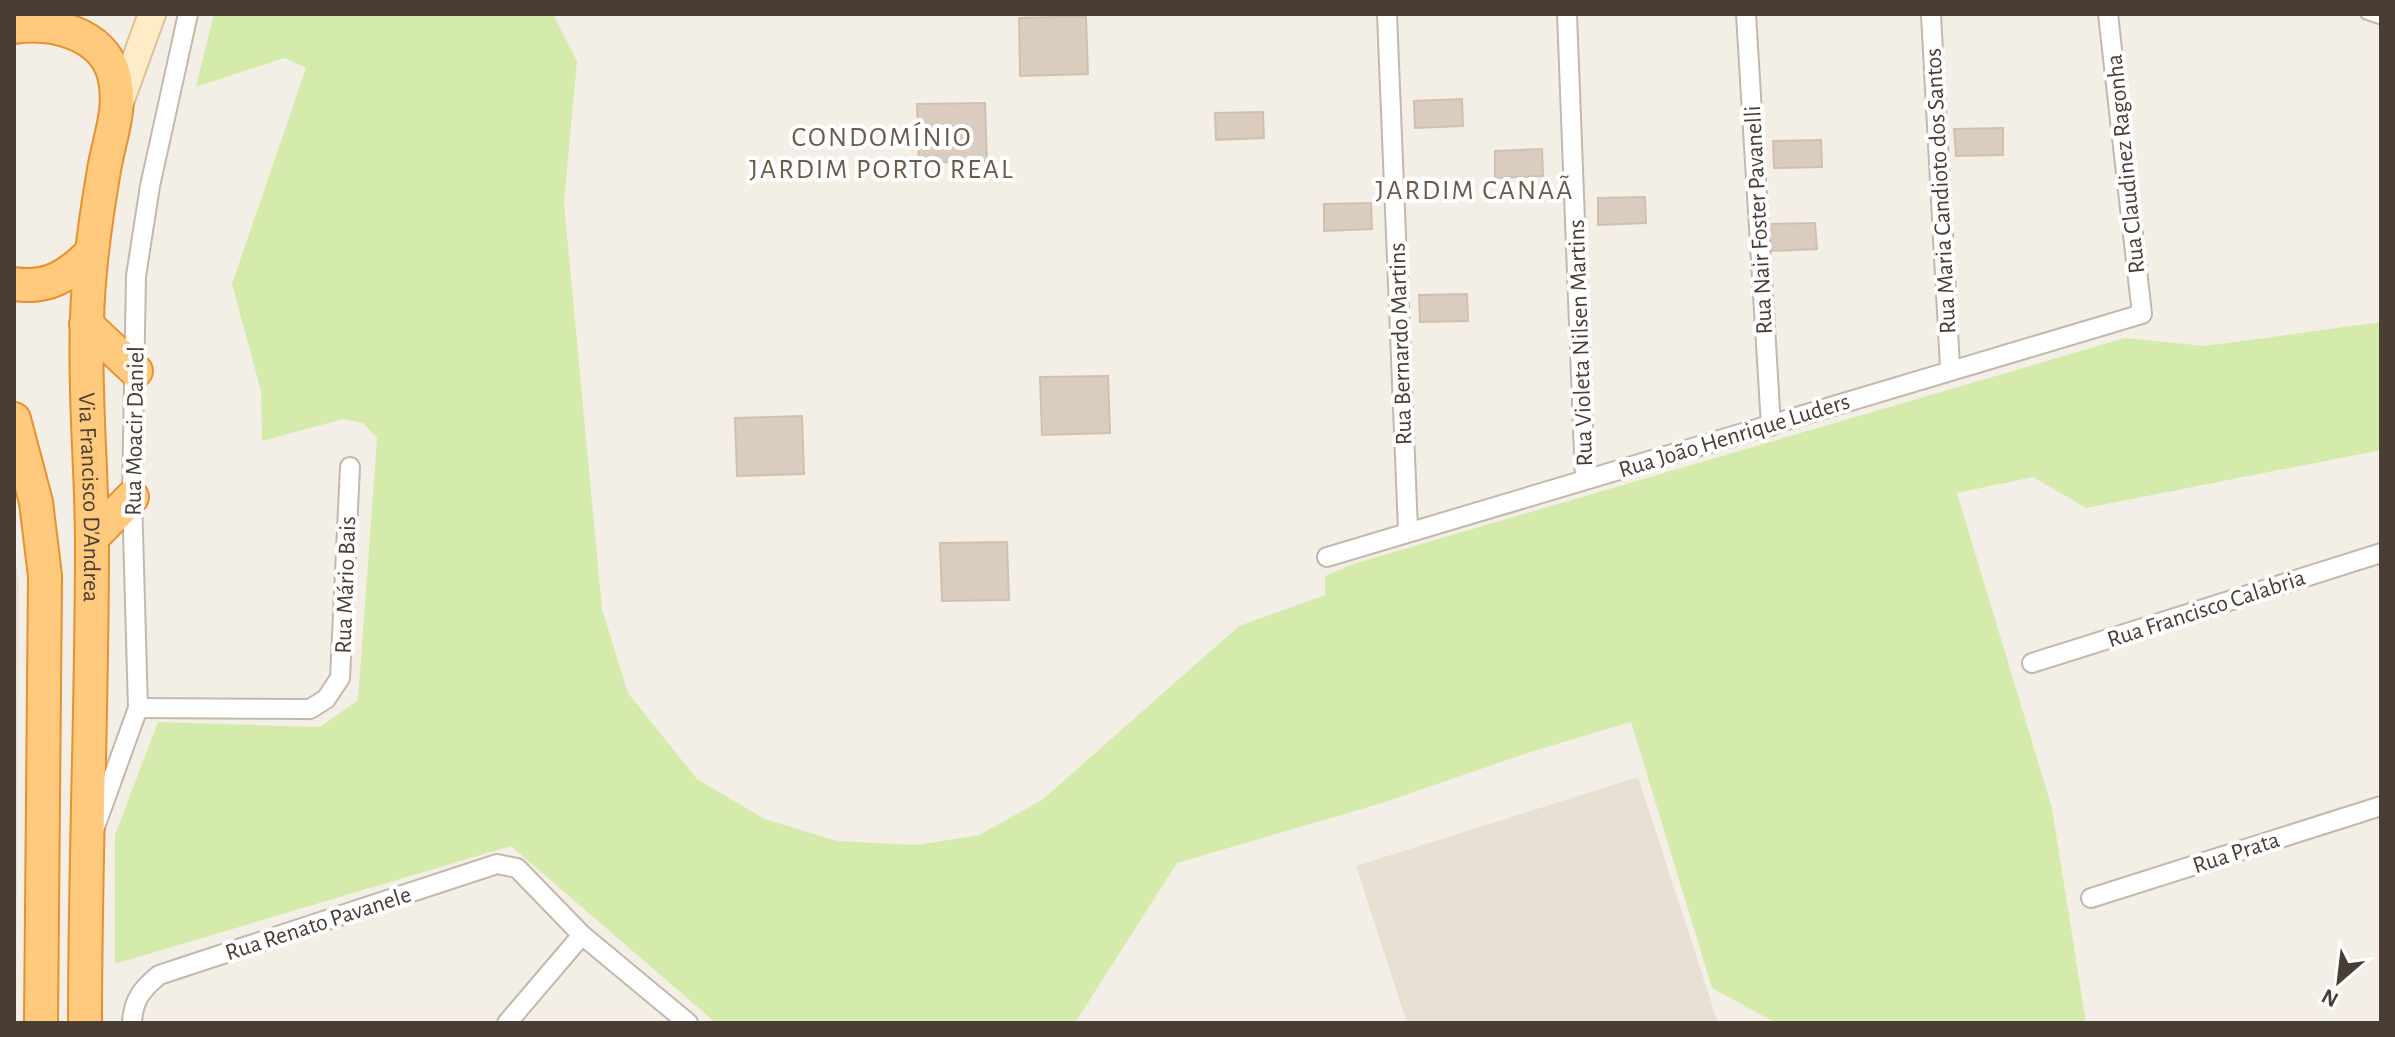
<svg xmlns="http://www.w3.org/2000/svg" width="2395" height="1037" viewBox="0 0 2395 1037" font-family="'Alegreya Sans',sans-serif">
<rect width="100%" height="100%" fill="#f4efe6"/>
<g fill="#e9e0d4">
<path d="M14,549L19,583L16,1023H14Z"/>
<path d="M1638,777L1718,1023H1407L1356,866Z"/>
</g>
<path fill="#d5ebac" d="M214,14H553L577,61L564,203L602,609L628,693L697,779L765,819L837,841L917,845L979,835L1042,800L1239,626L1325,595V576L1353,564L2125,338L2205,346L2381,322V450L2086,508L2033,477L1957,493L2052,808L2086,1023H1776L1712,988L1631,722L1530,752L1382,803L1177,863L1075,1023H716L511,846L115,964V835L158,722L320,727L358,700L377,438L363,423L343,419L262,441L261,391L232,284L306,68L284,58L196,87Z"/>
<g fill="#daccbe" stroke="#d2c0ae" stroke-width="2">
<path d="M1086,16L1088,74L1020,76L1019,18Z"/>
<path d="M1462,99L1463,126L1415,128L1414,101Z"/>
<path d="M985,103L987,161L919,163L917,104Z"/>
<path d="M1263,112L1264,138L1216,140L1215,113Z"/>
<path d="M2003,128V155L1956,156L1954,129Z"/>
<path d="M1821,140L1822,167L1774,168L1773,141Z"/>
<path d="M1542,149L1543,176L1495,178V151Z"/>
<path d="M1645,197L1646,223L1598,225V198Z"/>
<path d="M1371,203L1372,229L1324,231V204Z"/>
<path d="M1815,223L1817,249L1769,251L1768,224Z"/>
<path d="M1467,294L1468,321L1420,322L1419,295Z"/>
<path d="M1108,376L1110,433L1042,435L1040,377Z"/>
<path d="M802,416L804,474L737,476L735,418Z"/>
<path d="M1007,542L1009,600L942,601L940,543Z"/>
</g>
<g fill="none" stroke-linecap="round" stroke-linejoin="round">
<g stroke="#c3b8ab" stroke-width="13">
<path id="service" d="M2366,14L2381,19"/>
</g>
<g stroke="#c3b8ab" stroke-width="22">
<g id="minor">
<path d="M1387,14L1408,530"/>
<path d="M1567,14L1585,479"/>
<path d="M1746,14L1771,426"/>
<path d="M1931,14L1950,368"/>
<path d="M1327,557L2142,314L2108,14"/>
<path d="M2032,663L2381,553"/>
<path d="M138,708L310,709L326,699L340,678L350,467"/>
<path d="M95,827L138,708L132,497L136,276L150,186L188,14"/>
<path d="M2091,898L2381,806"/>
<path d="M132,1023C133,1000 142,989 159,975L497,864L517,868L582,935L688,1023"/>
<path d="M507,1023L582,935"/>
</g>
</g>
<g stroke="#dbc195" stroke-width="30">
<path id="secondary" d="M119,105L152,14"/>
</g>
<g stroke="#e7902d" stroke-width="36">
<g id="trunk">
<path id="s1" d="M14,27C51,21 103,33 114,75C123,111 108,140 103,176C95,223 88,271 87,320C84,395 92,470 92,544C92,704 85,863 85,1023"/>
<path d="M14,284C48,289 68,276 91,253"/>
<path d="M86,324L136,371"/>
<path d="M14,419L36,502L45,576L41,1023"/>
<path d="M92,538L132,497"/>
</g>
</g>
<use href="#service" stroke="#fff" stroke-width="9"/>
<use href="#minor" stroke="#fff" stroke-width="18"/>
<use href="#secondary" stroke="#ffebc6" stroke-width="26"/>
<use href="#trunk" stroke="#ffc97e" stroke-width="32"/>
</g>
<g text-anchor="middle" stroke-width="8" stroke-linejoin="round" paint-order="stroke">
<g font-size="24" fill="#483e35" stroke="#fff">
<text transform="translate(2125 164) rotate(-96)" y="8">Rua Claudinez Ragonha</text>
<text transform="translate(1940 191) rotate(-93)" y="8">Rua Maria Candioto dos Santos</text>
<text transform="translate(1758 220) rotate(-93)" y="8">Rua Nair Foster Pavanelli</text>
<text transform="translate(1580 343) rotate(-92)" y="8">Rua Violeta Nilsen Martins</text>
<text transform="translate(1400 344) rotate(-92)" y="8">Rua Bernardo Martins</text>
<text transform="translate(134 431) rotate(-89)" y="8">Rua Moacir Daniel</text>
<text transform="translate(1734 435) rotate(-17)" y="8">Rua João Henrique Luders</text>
<text dy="8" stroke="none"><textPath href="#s1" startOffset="546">Via Francisco D'Andrea</textPath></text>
<text transform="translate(345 585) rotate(-88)" y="8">Rua Mário Bais</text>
<text transform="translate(2206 608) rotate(-18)" y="8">Rua Francisco Calabria</text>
<text transform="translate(2236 852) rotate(-18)" y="8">Rua Prata</text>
<text transform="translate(318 923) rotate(-18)" y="8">Rua Renato Pavanele</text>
</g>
<g font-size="28" letter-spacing="2" fill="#6b5b4b" stroke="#fff">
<text x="882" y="146">CONDOMÍNIO<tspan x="882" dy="32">JARDIM PORTO REAL</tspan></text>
<text x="1475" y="199">JARDIM CANAÃ</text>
</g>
</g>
<rect width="2395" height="1037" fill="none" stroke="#483e35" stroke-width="32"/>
<g transform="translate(2339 981) rotate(208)" stroke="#ffffff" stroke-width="6" paint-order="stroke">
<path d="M0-6L14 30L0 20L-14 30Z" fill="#483e35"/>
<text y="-12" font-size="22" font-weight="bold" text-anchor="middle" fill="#483e35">N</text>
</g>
</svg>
